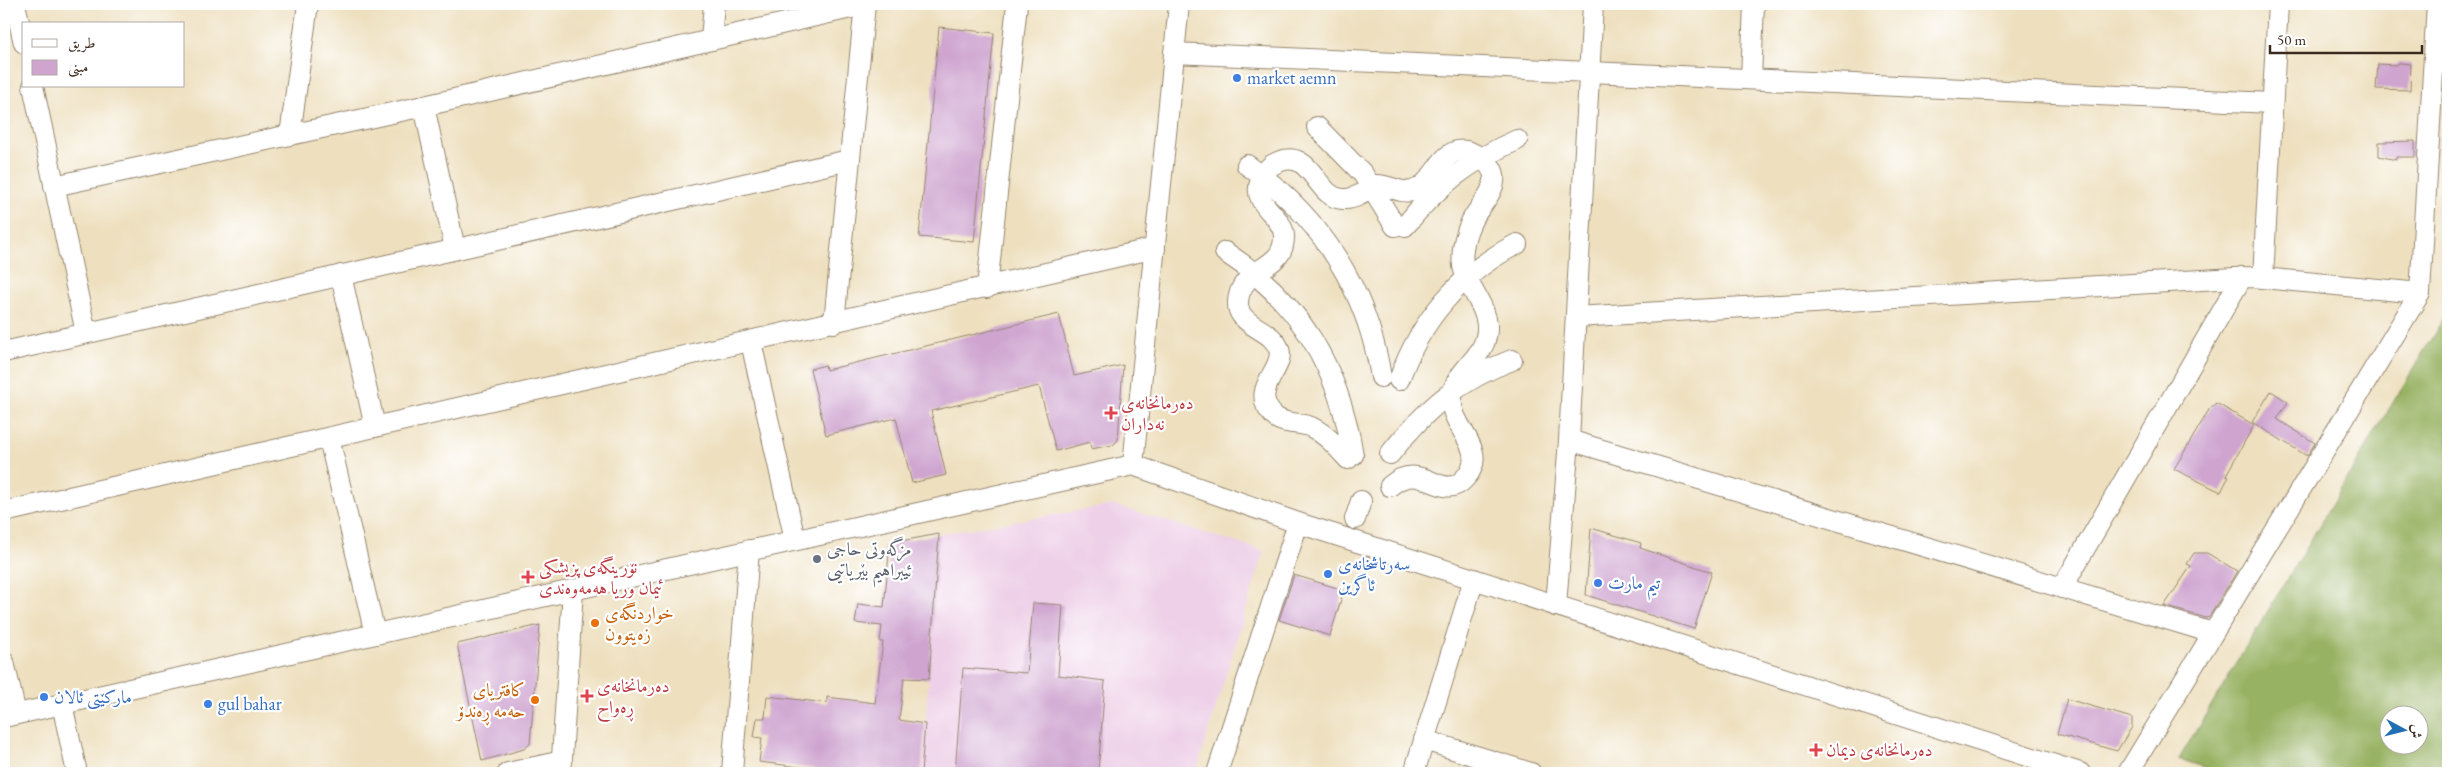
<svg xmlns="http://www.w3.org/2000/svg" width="2452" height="777" viewBox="0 0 2452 777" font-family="'EB Garamond',Amiri,serif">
<rect width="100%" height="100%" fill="#fff"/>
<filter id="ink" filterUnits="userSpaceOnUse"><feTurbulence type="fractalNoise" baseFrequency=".02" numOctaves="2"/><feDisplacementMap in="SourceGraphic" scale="10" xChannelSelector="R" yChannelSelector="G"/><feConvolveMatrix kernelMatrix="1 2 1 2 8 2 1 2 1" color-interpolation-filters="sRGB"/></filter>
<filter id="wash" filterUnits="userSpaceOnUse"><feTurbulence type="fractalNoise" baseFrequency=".0096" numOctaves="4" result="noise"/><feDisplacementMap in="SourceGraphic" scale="20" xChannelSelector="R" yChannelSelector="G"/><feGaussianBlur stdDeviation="1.12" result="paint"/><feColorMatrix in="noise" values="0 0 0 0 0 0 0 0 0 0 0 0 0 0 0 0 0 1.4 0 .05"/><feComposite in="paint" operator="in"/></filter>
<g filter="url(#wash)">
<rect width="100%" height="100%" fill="#eee0bf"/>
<path fill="#eed0e8" d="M1113,505L1264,551L1196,773H922L939,534Z"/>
<path fill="#98b264" stroke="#6a6e41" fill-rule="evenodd" d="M2448,311V773H2222L2179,759ZM2390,714H2420V744H2390Z"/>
<g id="blocks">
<g fill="#cfa5d0">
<path d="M939,27L994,33L974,242L919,237Z"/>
<path d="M2399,63L2411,64L2410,90L2376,89L2378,64L2396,65Z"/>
<path d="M2415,141V157H2396V160L2379,156V142Z"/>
<path d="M1059,314L1074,376L1123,365L1118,440L1113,445L1091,449L1090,442L1056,451L1039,386L931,411L946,475L912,483L896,418L826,435L810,369L825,365L826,370Z"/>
<path d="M2271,391L2288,402L2277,419L2315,443L2307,456L2252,422Z"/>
<path d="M2216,403L2254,425L2226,475L2229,476L2221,492L2174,469L2210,408Z"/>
<path d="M1591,528L1641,543L1640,548L1712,572L1694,629L1586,595Z"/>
<path d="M939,534L929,679L904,678L899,720L925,724L921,773H849L759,762L762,738L754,737L757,718H765L767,696L827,703V697L875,703L883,642H880L882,626L855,623L858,604L884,607L890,543Z"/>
<path d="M2194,553H2207L2237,571L2209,617L2206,618L2164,606L2191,566L2187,564Z"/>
<path d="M1294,575L1344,590L1330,636L1279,620Z"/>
<path d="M1033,603L1063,605L1058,675L1105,681L1098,773H955L963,668L1027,673Z"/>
<path d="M540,625L530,744L524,749L482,761L457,644Z"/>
<path d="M2067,699L2132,718V727L2117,751L2057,734Z"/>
</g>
</g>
</g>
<g filter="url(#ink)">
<use href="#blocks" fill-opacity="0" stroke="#94856e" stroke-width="1"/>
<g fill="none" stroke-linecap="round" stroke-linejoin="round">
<g stroke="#94856e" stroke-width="22">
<g id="minor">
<path d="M15,4L24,43"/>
<path d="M711,40L714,4"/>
<path d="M1174,53L2272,103"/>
<path d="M1751,79L1754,4"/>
<path d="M33,86L86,333"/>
<path d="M424,106L455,249"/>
<path d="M1317,127L1363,174L1395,226"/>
<path d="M290,135L308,4"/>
<path d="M1247,165C1320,216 1367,289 1381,377"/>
<path d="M54,186L424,106L864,5"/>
<path d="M1405,226C1438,185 1469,161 1517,140"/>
<path d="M1225,252C1300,301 1339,368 1353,455"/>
<path d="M341,275L375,427"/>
<path d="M2263,278L2278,4"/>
<path d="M987,288L1017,4"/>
<path d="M1576,317L2252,277L2420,293"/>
<path d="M834,323L865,4"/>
<path d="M751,342L795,540"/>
<path d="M4,352L849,160"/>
<path d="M1399,380C1420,321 1461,272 1517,244"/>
<path d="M329,438L375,634"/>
<path d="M1569,440L2213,633"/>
<path d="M1390,454C1425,410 1458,380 1512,360"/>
<path d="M1348,459C1337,447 1326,434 1311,427C1299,421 1283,426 1273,415C1248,389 1286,369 1279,349C1271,325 1228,327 1240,292C1249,266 1285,268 1284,236C1283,214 1250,205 1261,180C1264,174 1267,169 1272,165C1313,141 1314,201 1345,199C1357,199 1366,191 1376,185C1388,184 1400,194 1412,191C1439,185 1442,131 1481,158C1512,179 1480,203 1471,222C1464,237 1461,251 1463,266C1467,288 1485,303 1487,325C1489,362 1448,369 1452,406C1456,432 1488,451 1466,477C1442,506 1423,457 1390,486"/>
<path d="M1133,465L1179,4"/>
<path d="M4,512L1155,248"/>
<path d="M1355,519L1361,501"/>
<path d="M2062,588L2242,277"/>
<path d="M1556,606L1569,440L1593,4"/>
<path d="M4,662L16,714"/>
<path d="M62,704L77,773"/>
<path d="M4,717L1133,465L1298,523L2080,773"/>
<path d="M1424,740L1531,773"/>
<path d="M508,773L562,761"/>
<path d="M561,773L573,590"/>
<path d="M732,773L749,550"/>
<path d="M1217,773L1298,523"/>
<path d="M1414,773L1474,579"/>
<path d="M2128,773L2420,293L2437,4"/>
</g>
</g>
<use href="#minor" stroke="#fff" stroke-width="20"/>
</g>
</g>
<g fill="#3f7fe0" stroke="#fff" stroke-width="2">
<circle cx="1237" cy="78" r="5"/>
<circle cx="1328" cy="574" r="5"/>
<circle cx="1598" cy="583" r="5"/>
<circle cx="44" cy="697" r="5"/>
<circle cx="208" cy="704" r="5"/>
</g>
<g fill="#e0444e" stroke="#fff" stroke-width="2">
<path d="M1108.5 405.5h5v5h5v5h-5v5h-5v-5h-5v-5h5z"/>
<path d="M525.5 569.5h5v5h5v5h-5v5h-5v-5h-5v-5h5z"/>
<path d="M584.5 688.5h5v5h5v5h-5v5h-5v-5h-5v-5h5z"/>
<path d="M1813.5 742.5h5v5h5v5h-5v5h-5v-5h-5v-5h5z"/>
</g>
<circle fill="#6b7280" stroke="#fff" stroke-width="2" cx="817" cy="559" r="5"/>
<g fill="#e8710a" stroke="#fff" stroke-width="2">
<circle cx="595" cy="623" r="5"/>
<circle cx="535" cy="700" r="5"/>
</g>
<g text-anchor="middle" stroke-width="4.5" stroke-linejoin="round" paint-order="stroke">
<g font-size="18" fill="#366cbe" stroke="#fff" text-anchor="start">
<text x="1247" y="84">market aemn</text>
<text x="1338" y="570">سەرتاشخانەی<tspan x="1338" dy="21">ئاگرین</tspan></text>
<text x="1608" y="589">تیم مارت</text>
<text x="54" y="703">مارکێتی ئالان</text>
<text x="218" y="710">gul bahar</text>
</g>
<g font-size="18" fill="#be3a42" stroke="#fff" text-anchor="start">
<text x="1121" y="409">دەرمانخانەی<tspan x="1121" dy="21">نەداران</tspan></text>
<text x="539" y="573">نۆرینگەی پزیشکی<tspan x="539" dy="21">ئیمان وریا هەمەوەندی</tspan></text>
<text x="597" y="692">دەرمانخانەی<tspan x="597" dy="21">ڕەواح</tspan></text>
<text x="1826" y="756">دەرمانخانەی دیمان</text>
</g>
<g font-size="18" fill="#5b616d" stroke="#fff" text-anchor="start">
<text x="827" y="555">مزگەوتی حاجی<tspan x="827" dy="21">ئیبراهیم بێریاتیی</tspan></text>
</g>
<g font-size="18" fill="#c56008" stroke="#fff" text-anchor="start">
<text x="605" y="619">خواردنگەی<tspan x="605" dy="21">زەیتوون</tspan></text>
<text x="525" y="696" text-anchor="end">کافتریای<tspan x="525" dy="21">حەمە ڕەندۆ</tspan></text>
</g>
</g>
<rect width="2452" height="777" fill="none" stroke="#fff" stroke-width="20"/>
<rect x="22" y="22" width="162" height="65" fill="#ffffff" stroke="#b1aaa5"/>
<rect x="32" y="39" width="25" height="8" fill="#ffffff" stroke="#b1aaa5"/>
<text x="68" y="48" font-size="15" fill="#3b2a1e">طريق</text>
<rect x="32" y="60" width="25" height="15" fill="#cfa5d0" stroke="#b1aaa5"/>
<text x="68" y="72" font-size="15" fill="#3b2a1e">مبنى</text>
<g transform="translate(2404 730) rotate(97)"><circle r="24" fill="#ffffff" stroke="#b1aaa5"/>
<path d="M0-4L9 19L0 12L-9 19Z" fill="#1f6fb2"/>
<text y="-8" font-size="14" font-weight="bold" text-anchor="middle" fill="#3b2a1e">ش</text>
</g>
<path d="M2270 45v8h152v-8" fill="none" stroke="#3b2a1e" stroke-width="2.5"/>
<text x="2277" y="45" font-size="15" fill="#3b2a1e" stroke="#ffffff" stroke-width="4" paint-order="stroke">50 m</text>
</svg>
